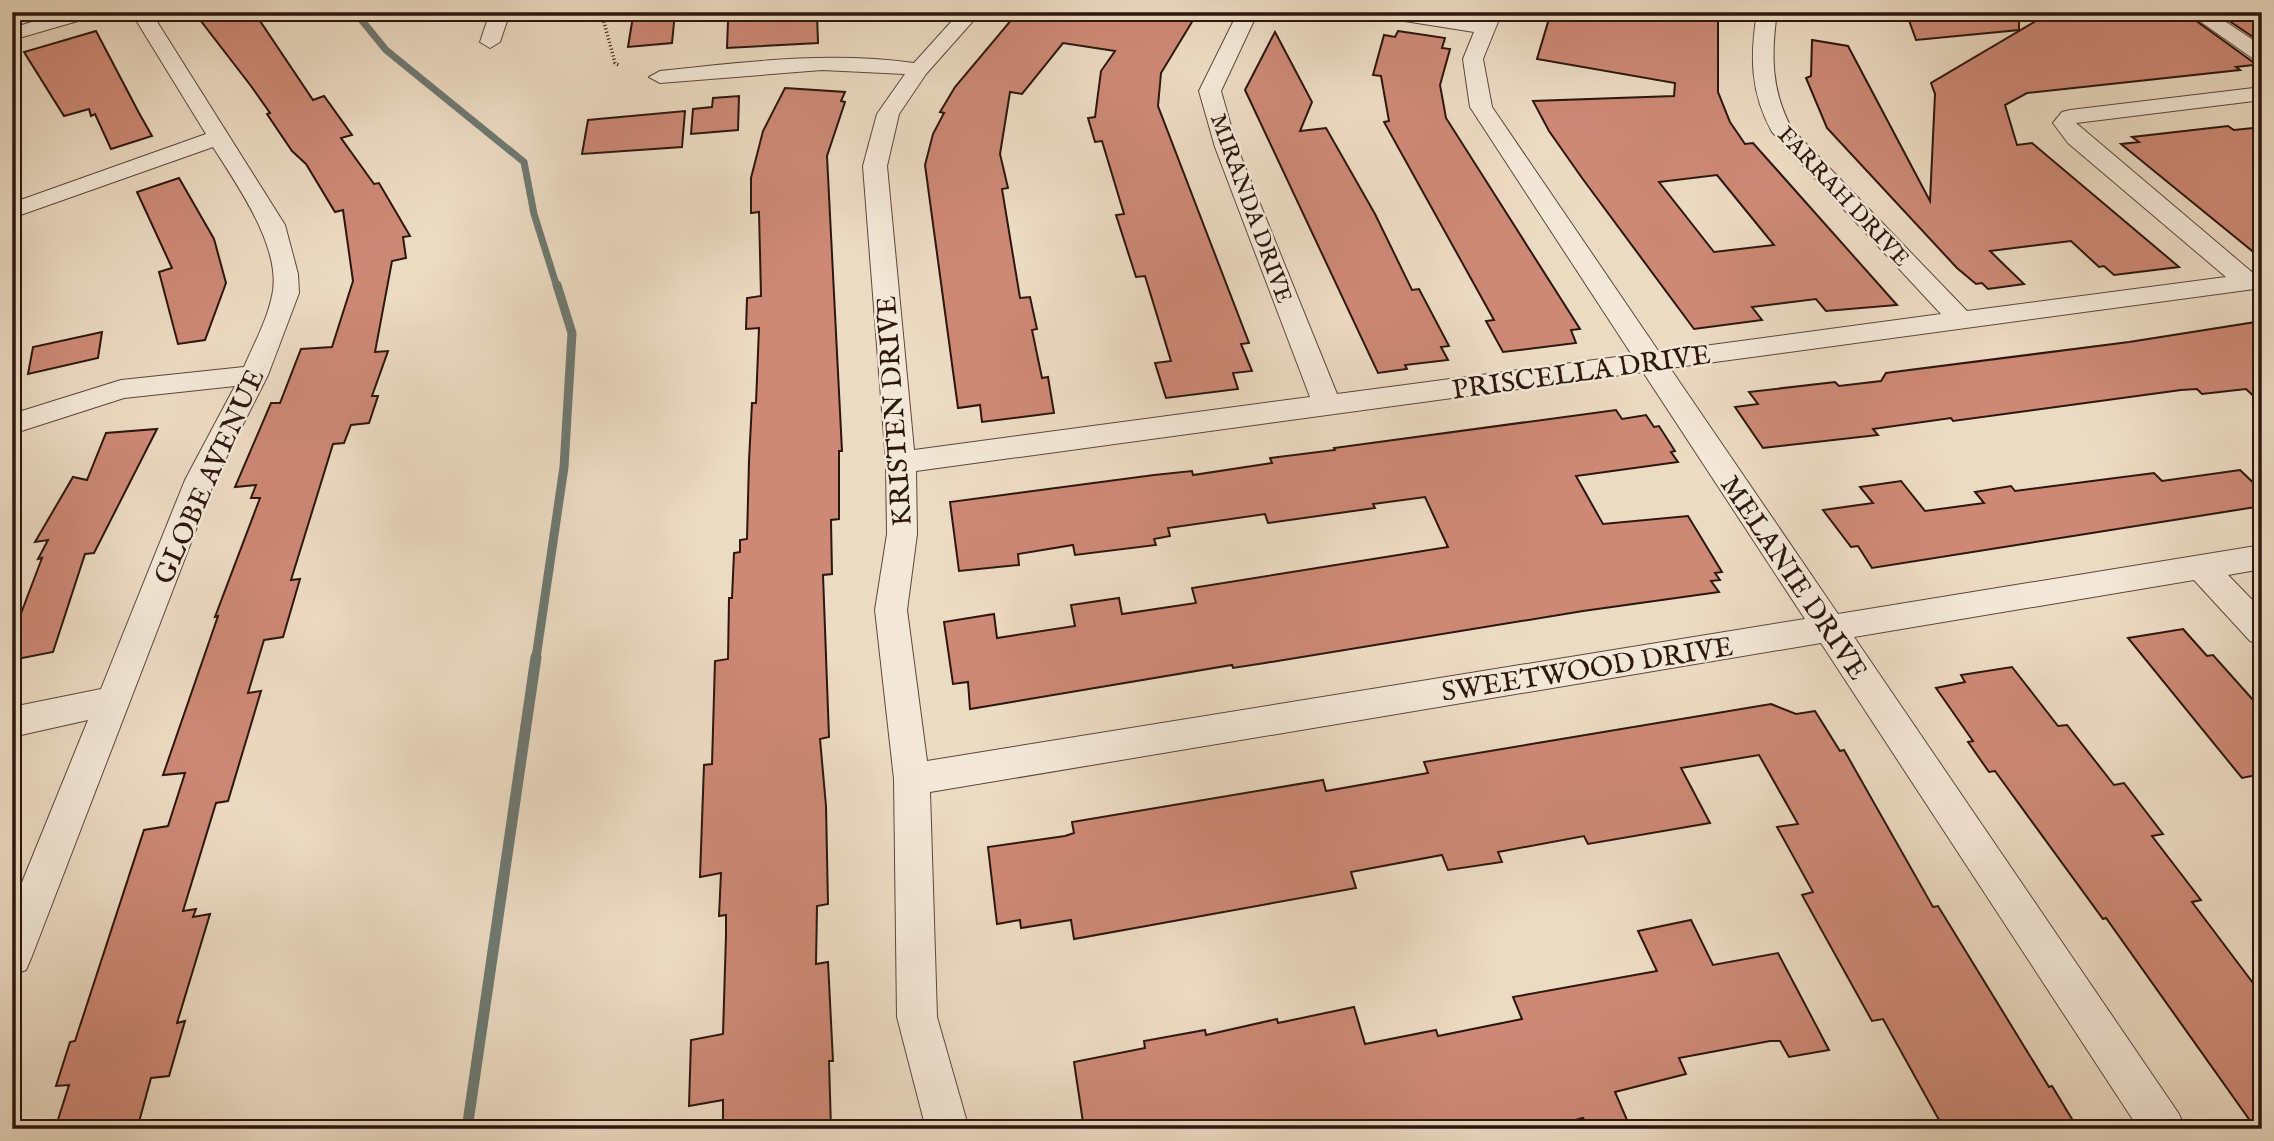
<svg xmlns="http://www.w3.org/2000/svg" width="2274" height="1141" viewBox="0 0 2274 1141" font-family="'IM FELL English',serif">
<rect width="100%" height="100%" fill="#ecdbc3"/>
<filter id="stains"><feTurbulence type="fractalNoise" baseFrequency=".00286" numOctaves="4"/><feColorMatrix values="0 0 0 0 .2 0 0 0 0 .09 0 0 0 0 .02 0 0 0 .5 -.17"/></filter>
<radialGradient id="worn" r=".72"><stop offset=".6" stop-color="#630" stop-opacity="0"/><stop offset="1" stop-color="#630" stop-opacity=".3"/></radialGradient>
<g fill="none" stroke-linecap="round" stroke-linejoin="round">
<path stroke="#6e7971" stroke-width="7" d="M355,12L386,50L524,162L534,214L557,287"/>
<path stroke="#6e7971" stroke-width="9" d="M536,658L564,467L572,333L557,285"/>
<path stroke="#6e7971" stroke-width="11" d="M467,1129L536,657"/>
</g>
<g fill="#cd8976" stroke="#2d160d" stroke-width="2" fill-rule="evenodd">
<path d="M194,12H254L313,100L324,96L352,135L341,138L374,184L379,183L410,236L403,237L406,258L392,261L375,352L388,351L372,396H378L369,423L351,425L344,443L333,444L291,580L300,579L283,637L264,640L248,693L261,691L228,801L216,803L183,911L196,909L193,917L210,914L177,1023L185,1021L169,1076L151,1078L139,1122L104,1129H55L69,1085L56,1086L70,1042L75,1041L144,830L168,826L185,773L163,775L218,616L215,617L260,498H251L256,485L235,487L271,403H280L301,349L332,347L353,281L343,210L335,212L306,164L292,151L267,114L270,113L251,86Z"/>
<path d="M675,12L672,43L628,47L633,16Z"/>
<path d="M1018,12H1198L1161,73L1158,106L1249,343L1241,344L1252,371L1233,373L1238,389L1166,398L1155,363L1171,361L1145,276L1136,277L1116,215L1124,214L1102,141L1095,142L1088,118L1095,117L1101,71L1115,51L1063,43L1022,94L1010,92L1000,154L1008,188L1002,189L1020,298L1030,297L1037,329L1032,330L1042,378L1048,377L1054,413L982,422L980,405L958,408L925,165L933,134L944,113L940,112L955,87Z"/>
<path d="M1551,12H1707V16L1718,18V92L1730,122L1745,144L1753,143L1897,305L1826,311L1816,299L1752,307L1762,320L1694,329L1582,178L1549,131L1533,101L1674,96L1675,83L1537,59ZM1717,175L1774,245L1714,252L1659,182Z"/>
<path d="M1906,12H2019V30L1916,40Z"/>
<path d="M2051,12H2184L2253,62L2262,64L2236,67L2240,70L2027,93L2005,105L2017,145L2032,143L2179,267L2114,275L2104,266L2099,267L2071,241L1990,251L2024,284L1988,289L1982,283L1976,284L1957,268L1827,128L1806,78L1811,76L1812,40L1848,46L1930,201L1935,94L1931,83Z"/>
<path d="M2216,12H2262V43Z"/>
<path d="M817,14L818,43L727,48L728,21Z"/>
<path d="M96,31L139,113L152,136L111,149L95,114L91,116L89,109L64,116L24,52Z"/>
<path d="M1398,31L1445,38L1442,48L1450,49L1440,85L1446,118L1580,329L1571,330L1576,343L1503,352L1486,321L1494,320L1384,122L1389,121L1381,76L1373,75L1384,35L1395,37Z"/>
<path d="M1275,32L1312,102L1300,131L1326,128L1375,214L1412,290L1419,289L1449,346L1441,347L1448,360L1405,365L1407,369L1378,373L1245,90Z"/>
<path d="M785,88L845,92L841,101L845,102L827,156L842,451H839V519L831,520L832,574L823,575L829,737L820,739L826,806L828,904L817,906L816,964L828,962L833,1061H829L831,1129H723V1100L689,1106L691,1040L723,1034L726,935V915L719,916L721,873L700,877L704,765L712,764L715,661L728,659L729,598H732L734,553L740,552V540L747,539L749,461L752,403H756L759,328L746,329L747,298L761,296L759,212L751,213V178L763,131Z"/>
<path d="M739,96L738,130L691,134L693,109L712,107L713,98Z"/>
<path d="M685,111L682,147L582,154L588,120Z"/>
<path d="M2228,126L2234,130L2262,127V259L2121,144L2139,142L2132,137Z"/>
<path d="M179,178L214,239L226,283L205,340L178,344L159,272L172,268L137,192Z"/>
<path d="M2262,321V404L2246,389L2202,394L2197,389L2181,390L1953,421L1951,418L1873,429L1878,435L1763,448L1735,407L1758,404L1749,392L1835,382L1839,386L1881,381L1886,373L2129,342Z"/>
<path d="M102,332L98,358L28,374L33,347Z"/>
<path d="M1616,410L1622,419L1646,415L1654,427L1659,426L1675,451L1671,452L1678,462L1576,476L1603,524L1688,516L1722,572L1715,573L1720,580L1711,581L1719,592L1583,611L1265,663L1233,668L1232,665L970,709L968,682L953,684L944,622L994,614L997,638L1075,626L1071,605L1119,598L1122,614L1196,603L1192,588L1448,547L1425,497L1373,504L1375,508L1268,523L1265,514L1168,528L1170,536L1154,539L1156,545L1075,555L1073,545L1018,554L1019,565L959,571L950,502L1154,475L1192,471L1193,475L1272,463L1270,458L1335,450L1334,448Z"/>
<path d="M157,429L94,553L85,554L53,652L12,660V625L17,624L42,558L38,559L48,540L35,542L73,477L87,480L106,433Z"/>
<path d="M2240,470L2262,491V506L1872,568L1858,546L1851,547L1823,510L1873,503L1860,487L1901,481L1925,511L1984,503L1975,492L2011,486L2015,491L2154,473L2162,481Z"/>
<path d="M2183,629L2207,656L2213,655L2262,710V774L2242,778L2128,638Z"/>
<path d="M2012,667L2058,726L2067,725L2114,785L2124,783L2163,834L2152,836L2201,900L2192,902L2253,983L2262,981V1129H2256L2106,918L2103,919L1995,771L1989,772L1968,742L1973,741L1936,688L1965,682L1961,675Z"/>
<path d="M1771,704L1796,714L1815,711L1840,751L1844,750L1933,907L1938,906L2049,1087L2052,1086L2078,1129H1944L1883,1019L1872,1021L1802,895L1813,892L1777,827L1798,824L1759,755L1681,768L1710,823L1588,844L1584,836L1498,852L1502,862L1448,870L1442,855L1351,872L1356,888L1074,939L1071,920L1021,928L1020,920L997,924L988,847L1065,836L1074,833L1072,822L1323,780L1326,791L1428,773L1424,762Z"/>
<path d="M1691,920L1713,965L1778,953L1829,1050L1789,1057L1780,1041H1770L1679,1058L1686,1074L1615,1092L1627,1120L1589,1128L1583,1118L1542,1129H1084L1074,1062L1145,1048L1144,1041L1205,1030L1206,1035L1277,1019L1278,1023L1354,1007L1365,1044L1436,1030L1438,1036L1522,1019L1513,997L1657,971L1638,931Z"/>
</g>
<g fill="none" stroke-linecap="round" stroke-linejoin="round">
<g stroke="#5d473a" stroke-width="2">
<g id="street">
<path d="M65,12H98L95,16L12,40V28Z"/>
<path d="M131,12H151L285,225L298,274L299,293L268,375L215,480L32,956L26,970L12,975V907L88,720L12,737V707L101,689L185,480L235,386L124,398L12,434V414L121,380L244,367C254,344 267,320 272,296C283,249 237,185 213,147L12,218V203L206,134Z"/>
<path d="M490,12H510L500,42L490,48L480,42Z"/>
<path d="M960,12H981L926,74L899,114L887,166L914,450L1310,397L1215,147L1199,91L1238,12H1258L1221,91L1237,147L1337,394L1632,355L1470,107L1463,59L1474,32L1386,18L1376,12H1425L1478,21L1482,12H1502L1483,59L1492,107L1659,352L1941,314L1772,132C1750,92 1750,56 1757,12H1777C1771,54 1771,91 1792,129L1967,311L2226,277L2068,143L2053,123L2062,112L2070,110L2262,87V100L2076,123L2253,273L2262,272V288L1670,368L1838,614L2262,545V569L2228,575L2262,610V645L2250,641L2194,580L1854,637L2179,1114L2185,1129H2139L1821,643L930,792L937,1017L969,1129H926L897,1017L894,779L875,610L887,534L886,462L863,166L877,114L905,74L822,70L660,83L649,77L660,71C745,62 829,51 914,63ZM1643,372L1805,619L927,761L907,610L917,534L916,471Z"/>
<path d="M2187,12H2211L2262,46V62L2255,60Z"/>
</g>
</g>
<path stroke="#2d160d" stroke-width="3.5" stroke-dasharray="1 2.5" stroke-linecap="butt" d="M604,12L602,15L615,63L620,66"/>
<use href="#street" fill="#f3e8d8" fill-rule="evenodd"/>
</g>
<g text-anchor="middle" stroke-width="5" stroke-linejoin="round" paint-order="stroke">
<g font-size="23" fill="#2d160d" stroke="#f3e8d8">
<text transform="translate(1844 196) rotate(47)" y="8">FARRAH DRIVE</text>
<text transform="translate(1252 208) rotate(70)" y="8">MIRANDA DRIVE</text>
</g>
<g font-size="28" fill="#2d160d" stroke="#f3e8d8">
<text transform="translate(1581 371) rotate(-8)" y="10">PRISCELLA DRIVE</text>
<text transform="translate(893 411) rotate(-94)" y="10">KRISTEN DRIVE</text>
<text transform="translate(208 476) rotate(-66)" y="10">GLOBE AVENUE</text>
<text transform="translate(1795 577) rotate(56)" y="10">MELANIE DRIVE</text>
<text transform="translate(1587 668) rotate(-9)" y="10">SWEETWOOD DRIVE</text>
</g>
</g>
<rect width="2274" height="1141" fill="none" stroke="#ecdbc3" stroke-width="42"/>
<rect x="14" y="14" width="2246" height="1113" fill="none" stroke="#2d160d" stroke-width="3.5"/>
<rect x="21" y="21" width="2232" height="1099" fill="none" stroke="#2d160d" stroke-width="2"/>
<rect width="100%" height="100%" filter="url(#stains)"/>
<rect width="100%" height="100%" fill="url(#worn)"/>
</svg>
